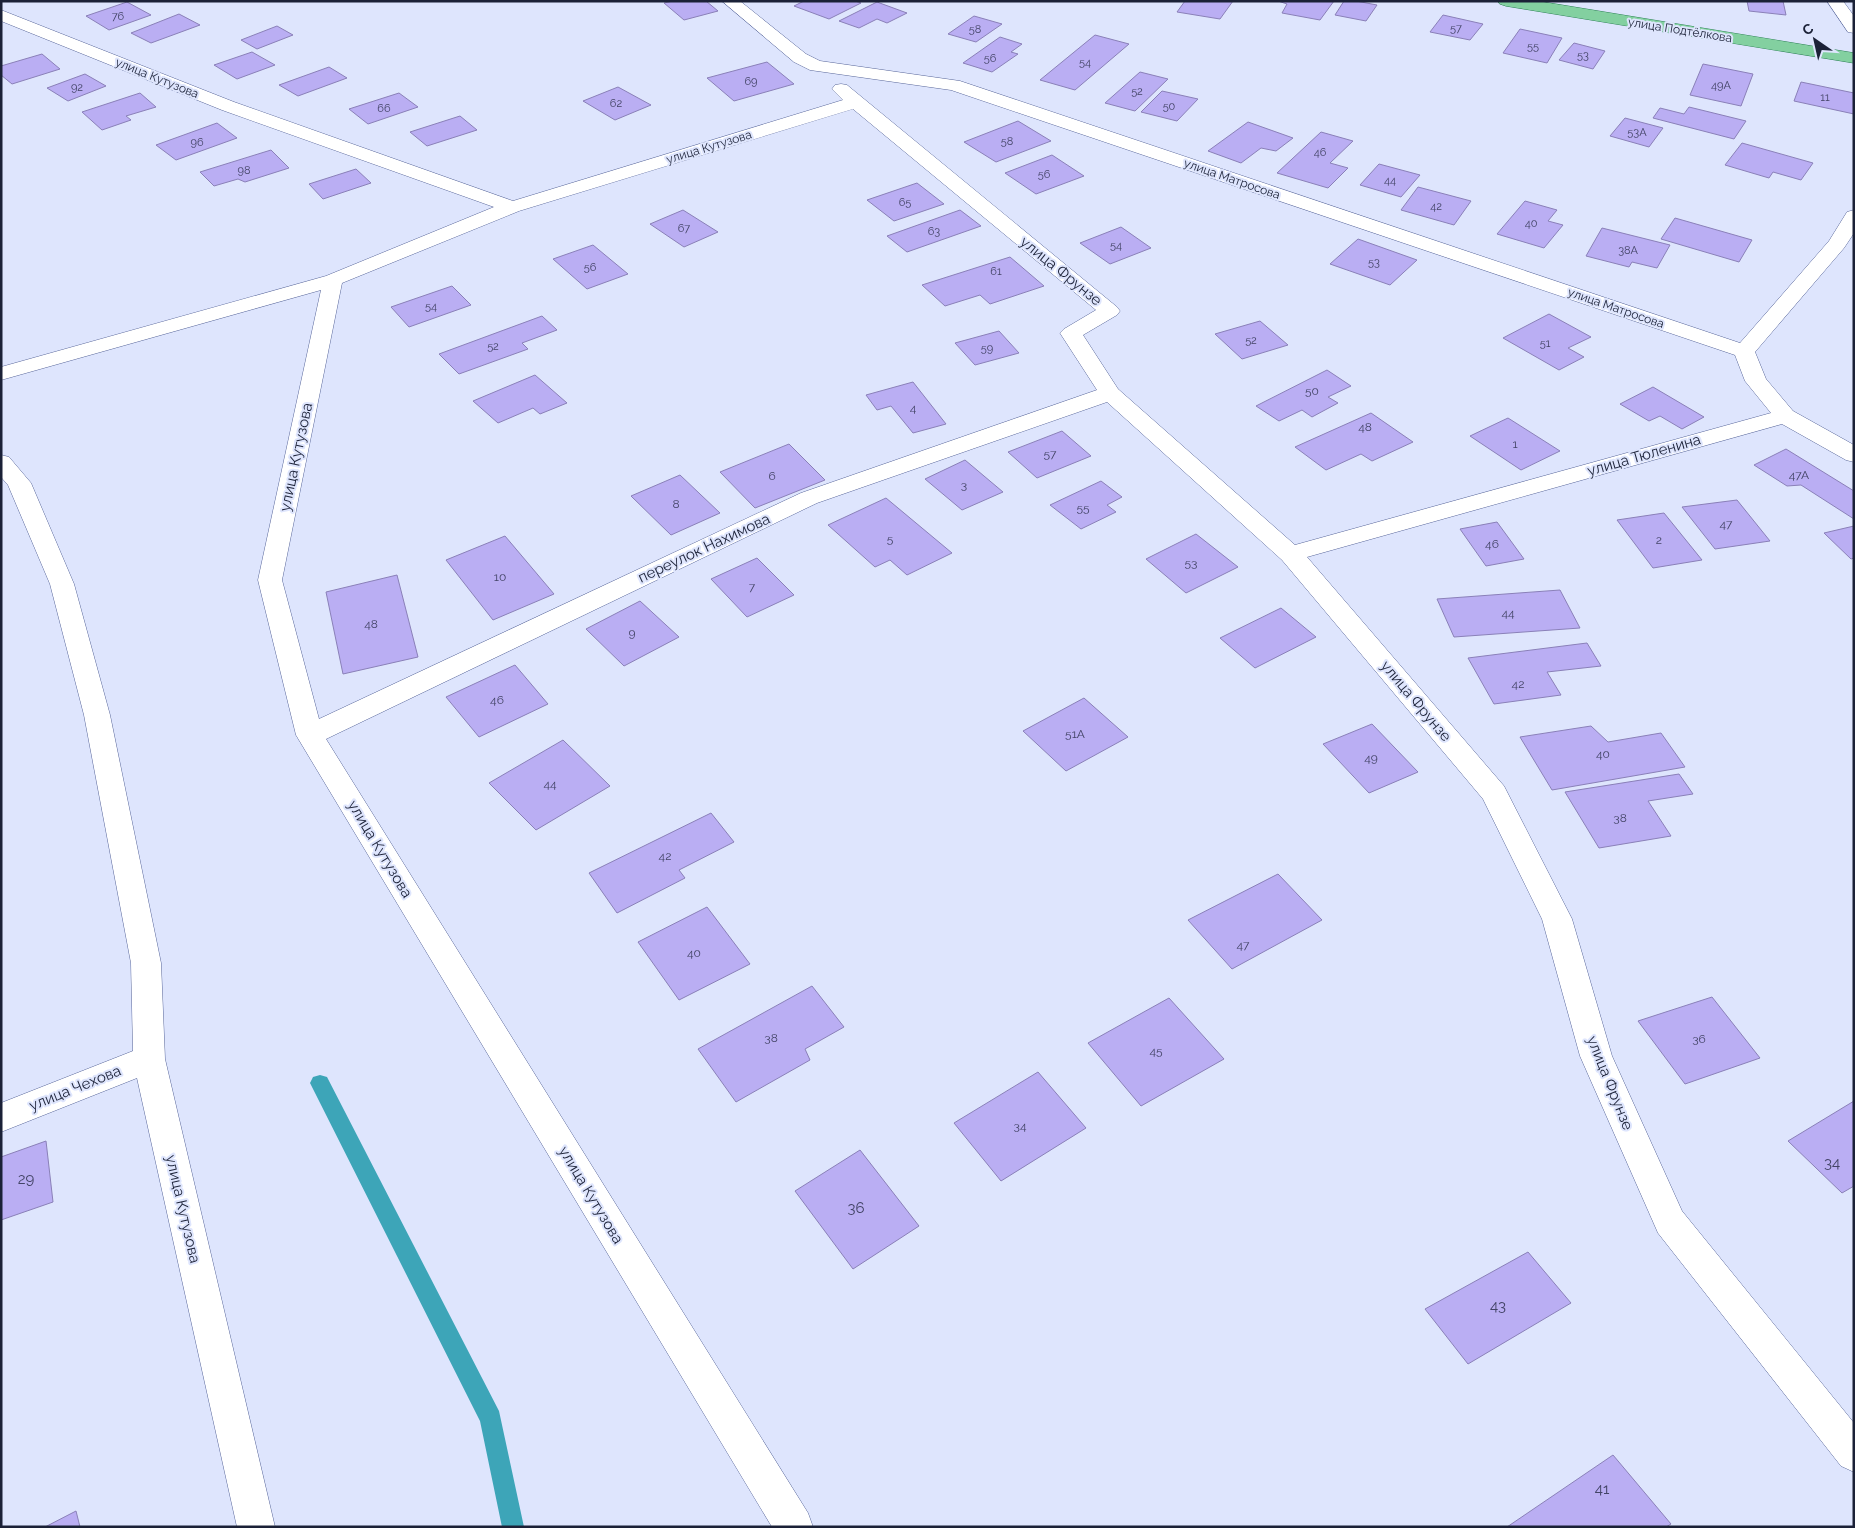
<svg xmlns="http://www.w3.org/2000/svg" width="1855" height="1528" viewBox="0 0 1855 1528" font-family="Raleway,sans-serif">
<rect width="100%" height="100%" fill="#dee5fd"/>
<g fill="none" stroke-linecap="round" stroke-linejoin="round">
<path fill="#3da5b8" fill-rule="evenodd" d="M320,1075L327,1077L499,1411L524,1527H502L480,1421L310,1083L313,1077Z"/>
</g>
<g fill="#baaef3" stroke="#8a80b8">
<path d="M673,1H706L718,11L684,20L664,3Z"/>
<path d="M804,1H855L861,3L829,19L794,6Z"/>
<path d="M1185,1H1233L1220,19L1177,12Z"/>
<path d="M1278,1H1334L1320,20L1282,13L1287,4Z"/>
<path d="M1344,1H1356L1377,5L1366,21L1335,15Z"/>
<path d="M1747,1H1783L1786,15L1749,11Z"/>
<path d="M127,2L151,15L109,30L86,16Z"/>
<path d="M877,2L907,13L887,23L877,19L859,28L839,21Z"/>
<path d="M179,14L200,25L151,43L131,33Z"/>
<path d="M1443,15L1483,24L1470,40L1430,32Z"/>
<path d="M974,16L1002,24L976,42L948,34Z"/>
<path d="M277,26L293,35L257,49L241,40Z"/>
<path d="M1520,29L1562,38L1547,63L1503,53Z"/>
<path d="M1095,35L1129,44L1075,90L1040,80Z"/>
<path d="M1000,37L1022,44L1011,52L1018,54L992,72L963,63Z"/>
<path d="M1574,43L1605,51L1593,69L1559,60Z"/>
<path d="M252,52L275,65L237,79L214,65Z"/>
<path d="M42,54L60,69L12,84L1,75V66Z"/>
<path d="M767,62L794,84L734,101L707,78Z"/>
<path d="M1703,64L1753,74L1741,106L1690,95Z"/>
<path d="M329,67L347,78L298,96L279,85Z"/>
<path d="M1140,72L1168,79L1135,111L1105,103Z"/>
<path d="M85,74L106,86L68,101L47,88Z"/>
<path d="M1801,82L1854,93V114L1794,101Z"/>
<path d="M618,87L651,105L615,120L583,101Z"/>
<path d="M1162,91L1198,99L1177,121L1141,112Z"/>
<path d="M140,93L156,107L126,116L131,120L102,130L82,112Z"/>
<path d="M399,93L418,107L368,124L349,109Z"/>
<path d="M1689,107L1746,121L1734,139L1653,118L1660,108L1684,114Z"/>
<path d="M460,116L477,130L427,146L410,132Z"/>
<path d="M1625,118L1663,128L1649,147L1610,136Z"/>
<path d="M1018,121L1051,141L996,162L964,142Z"/>
<path d="M1248,122L1293,138L1276,151L1261,148L1241,163L1208,151Z"/>
<path d="M217,123L237,138L176,160L156,145Z"/>
<path d="M1321,132L1353,141L1330,163L1348,168L1328,188L1277,173Z"/>
<path d="M1742,143L1813,163L1801,180L1773,172L1769,178L1725,165Z"/>
<path d="M271,150L289,168L245,182L238,179L214,186L200,172Z"/>
<path d="M1052,155L1084,176L1036,194L1005,173Z"/>
<path d="M1379,164L1420,175L1401,197L1360,185Z"/>
<path d="M356,169L371,183L323,199L309,184Z"/>
<path d="M917,183L944,204L894,221L867,200Z"/>
<path d="M1418,187L1471,201L1454,225L1401,210Z"/>
<path d="M1525,201L1557,210L1548,221L1563,225L1544,248L1497,234Z"/>
<path d="M683,210L718,232L684,247L650,224Z"/>
<path d="M960,210L981,226L907,252L887,236Z"/>
<path d="M1675,218L1752,240L1739,262L1661,239Z"/>
<path d="M1121,227L1151,248L1110,264L1080,243Z"/>
<path d="M1602,228L1670,245L1657,268L1632,262L1629,267L1586,256Z"/>
<path d="M1358,239L1417,260L1390,285L1330,264Z"/>
<path d="M593,245L628,274L587,289L553,259Z"/>
<path d="M1010,257L1044,286L990,304L980,295L945,306L922,285Z"/>
<path d="M452,286L471,305L409,327L391,307Z"/>
<path d="M1549,314L1591,337L1568,348L1584,357L1559,370L1503,338Z"/>
<path d="M542,316L557,330L522,343L528,349L459,374L439,354Z"/>
<path d="M1260,321L1288,345L1242,359L1215,334Z"/>
<path d="M999,331L1019,353L975,365L955,343Z"/>
<path d="M1327,370L1351,386L1328,397L1338,403L1312,417L1302,410L1279,421L1256,406Z"/>
<path d="M535,375L567,403L540,414L533,408L498,423L473,401Z"/>
<path d="M913,382L946,424L913,433L891,406L877,410L866,395Z"/>
<path d="M1653,387L1704,417L1682,429L1660,416L1649,421L1620,404Z"/>
<path d="M1371,413L1413,442L1372,461L1361,454L1326,470L1295,447Z"/>
<path d="M1508,418L1560,451L1521,470L1470,436Z"/>
<path d="M1062,431L1091,456L1037,478L1008,452Z"/>
<path d="M789,444L825,480L755,508L720,472Z"/>
<path d="M1786,449L1854,491V519L1801,485L1787,486L1754,465Z"/>
<path d="M965,460L1003,492L962,510L925,479Z"/>
<path d="M680,475L720,513L671,535L631,496Z"/>
<path d="M1101,481L1122,497L1107,505L1116,512L1081,529L1050,505Z"/>
<path d="M886,498L952,553L907,575L890,560L875,567L828,525Z"/>
<path d="M1737,500L1770,541L1715,549L1682,507Z"/>
<path d="M1664,513L1702,560L1653,568L1617,520Z"/>
<path d="M1497,522L1524,559L1486,566L1460,529Z"/>
<path d="M1854,526V558L1851,559L1824,533Z"/>
<path d="M1196,534L1238,567L1186,593L1146,559Z"/>
<path d="M505,536L554,594L493,620L446,560Z"/>
<path d="M757,558L794,595L747,617L711,579Z"/>
<path d="M397,575L418,657L343,674L326,592Z"/>
<path d="M1560,590L1580,628L1454,637L1437,599Z"/>
<path d="M640,601L679,637L624,666L586,629Z"/>
<path d="M1281,608L1316,637L1255,668L1220,638Z"/>
<path d="M1587,643L1601,666L1547,672L1561,695L1494,704L1468,658Z"/>
<path d="M515,665L548,704L479,737L446,697Z"/>
<path d="M1084,698L1128,737L1066,771L1023,731Z"/>
<path d="M1372,724L1418,772L1369,793L1323,744Z"/>
<path d="M1591,726L1608,742L1661,733L1685,767L1552,790L1520,737Z"/>
<path d="M563,740L610,786L536,830L489,783Z"/>
<path d="M1679,774L1693,794L1648,801L1671,836L1599,848L1565,792Z"/>
<path d="M711,813L734,842L679,870L685,878L617,913L589,873Z"/>
<path d="M1278,874L1322,920L1232,969L1188,920Z"/>
<path d="M707,907L750,964L679,1000L638,942Z"/>
<path d="M812,986L844,1027L805,1049L810,1060L736,1102L698,1049Z"/>
<path d="M1712,997L1760,1058L1685,1084L1638,1021Z"/>
<path d="M1169,998L1224,1059L1141,1106L1088,1043Z"/>
<path d="M1038,1072L1086,1128L1001,1181L954,1123Z"/>
<path d="M1854,1101V1186L1842,1193L1788,1141Z"/>
<path d="M46,1141L53,1202L1,1220V1157Z"/>
<path d="M860,1150L919,1226L853,1269L795,1191Z"/>
<path d="M1528,1252L1571,1303L1468,1364L1425,1309Z"/>
<path d="M1613,1455L1671,1524L1666,1527H1507Z"/>
<path d="M76,1511L80,1527H45Z"/>
</g>
<g fill="none" stroke-linecap="round" stroke-linejoin="round">
<g stroke="#59679a" stroke-width="1">
<g id="minor">
<path d="M722,1H740L806,54L820,61L960,81L1740,343L1829,241L1847,212L1854,210V233L1844,248L1755,352L1766,379L1793,411L1854,445V462L1846,460L1782,424L1307,557L1504,786L1572,919L1612,1056L1682,1211L1854,1423V1472L1841,1466L1658,1233L1580,1056L1542,919L1483,799L1282,560L1107,402L817,503L326,739L808,1513L813,1527H772L296,735L258,580L321,290L1,380V367L326,276L494,207L222,110L1,21V10L234,102L513,201L843,100L832,89L835,85L841,84L847,85L1117,307L1120,311L1117,315L1083,335L1118,389L1295,545L1771,413L1745,381L1735,355L951,90L810,70L794,62ZM853,109L1096,310L1064,329L1060,333L1097,390L801,493L319,719L282,580L342,283L519,211Z"/>
<path d="M1827,1H1843L1854,16V33L1848,32Z"/>
<path d="M1,455L9,457L31,483L74,584L110,715L161,963L165,1059L275,1527H237L137,1078L1,1132V1103L133,1051L131,963L84,715L50,584L8,485L1,477Z"/>
</g>
</g>
<g stroke="#297e52" stroke-width="1">
<path id="major" d="M1498,1H1537L1854,53V63L1506,6L1500,4Z"/>
</g>
<use href="#minor" fill="#fff" fill-rule="evenodd"/>
<use href="#major" fill="#83d0a0" fill-rule="evenodd"/>
</g>
<g text-anchor="middle" stroke-width="4" stroke-linejoin="round" paint-order="stroke">
<g font-size="11" fill="#434466">
<text x="118" y="20">76</text>
<text x="1456" y="32">57</text>
<text x="975" y="33">58</text>
<text x="1533" y="50">55</text>
<text x="1583" y="59">53</text>
<text x="990" y="62">56</text>
<text x="1085" y="66">54</text>
<text x="751" y="85">69</text>
<text x="1721" y="89">49А</text>
<text x="77" y="91">92</text>
<text x="1137" y="95">52</text>
<text x="1825" y="101">11</text>
<text x="616" y="107">62</text>
<text x="1169" y="110">50</text>
<text x="384" y="112">66</text>
<text x="1637" y="136">53А</text>
<text x="1007" y="145">58</text>
<text x="197" y="146">96</text>
<text x="1320" y="156">46</text>
<text x="244" y="174">98</text>
<text x="1044" y="178">56</text>
<text x="1390" y="184">44</text>
<text x="905" y="206">65</text>
<text x="1436" y="210">42</text>
<text x="1531" y="227">40</text>
<text x="684" y="232">67</text>
<text x="934" y="235">63</text>
<text x="1116" y="249">54</text>
<text x="1628" y="254">38А</text>
<text x="1374" y="266">53</text>
<text x="590" y="271">56</text>
<text x="996" y="275">61</text>
<text x="431" y="310">54</text>
<text x="1251" y="344">52</text>
<text x="1545" y="347">51</text>
<text x="493" y="350">52</text>
<text x="987" y="352">59</text>
</g>
<g font-size="12" fill="#1b2137" stroke="#dee5fd">
<text transform="translate(1680 30) rotate(9)" y="4">улица Подтёлкова</text>
<text transform="translate(157 78) rotate(22)" y="4">улица Кутузова</text>
<text transform="translate(709 147) rotate(-17)" y="4">улица Кутузова</text>
<text transform="translate(1232 179) rotate(19)" y="4">улица Матросова</text>
<text transform="translate(1616 308) rotate(19)" y="4">улица Матросова</text>
</g>
<g font-size="12" fill="#434466">
<text x="1312" y="395">50</text>
<text x="913" y="412">4</text>
<text x="1365" y="431">48</text>
<text x="1515" y="448">1</text>
<text x="1050" y="458">57</text>
<text x="1799" y="479">47А</text>
<text x="772" y="480">6</text>
<text x="964" y="489">3</text>
<text x="676" y="508">8</text>
<text x="1083" y="512">55</text>
<text x="1726" y="528">47</text>
<text x="890" y="543">5</text>
<text x="1659" y="544">2</text>
<text x="1492" y="548">46</text>
<text x="1191" y="567">53</text>
<text x="500" y="581">10</text>
<text x="752" y="591">7</text>
<text x="1508" y="617">44</text>
<text x="371" y="628">48</text>
<text x="632" y="637">9</text>
<text x="1518" y="688">42</text>
<text x="497" y="704">46</text>
<text x="1075" y="738">51А</text>
<text x="1603" y="758">40</text>
<text x="1371" y="762">49</text>
<text x="550" y="788">44</text>
<text x="1620" y="822">38</text>
<text x="665" y="860">42</text>
<text x="1243" y="949">47</text>
<text x="694" y="957">40</text>
<text x="771" y="1042">38</text>
<text x="1699" y="1043">36</text>
<text x="1156" y="1055">45</text>
<text x="1020" y="1130">34</text>
</g>
<g font-size="15" fill="#1b2137" stroke="#dee5fd">
<text transform="translate(1061 271) rotate(39)" y="5">улица Фрунзе</text>
<text transform="translate(1644 455) rotate(-16)" y="5">улица Тюленина</text>
<text transform="translate(296 457) rotate(-78)" y="5">улица Кутузова</text>
<text transform="translate(704 548) rotate(-25)" y="5">переулок Нахимова</text>
<text transform="translate(1416 701) rotate(50)" y="5">улица Фрунзе</text>
<text transform="translate(380 849) rotate(59)" y="5">улица Кутузова</text>
<text transform="translate(1610 1083) rotate(68)" y="5">улица Фрунзе</text>
<text transform="translate(75 1088) rotate(-22)" y="5">улица Чехова</text>
<text transform="translate(591 1195) rotate(59)" y="5">улица Кутузова</text>
<text transform="translate(183 1209) rotate(77)" y="5">улица Кутузова</text>
</g>
<g font-size="15" fill="#434466">
<text x="1832" y="1168">34</text>
<text x="26" y="1184">29</text>
<text x="856" y="1213">36</text>
<text x="1498" y="1311">43</text>
<text x="1602" y="1494">41</text>
</g>
</g>
<rect width="1855" height="1528" fill="none" stroke="#1b2137" stroke-width="5"/>
<g transform="translate(1815 40) rotate(326)" stroke="#dee5fd" stroke-width="4" paint-order="stroke">
<path d="M0-4L9 19L0 12L-9 19Z" fill="#1b2137"/>
<text y="-8" font-size="14" font-weight="bold" text-anchor="middle" fill="#1b2137">С</text>
</g>
</svg>
